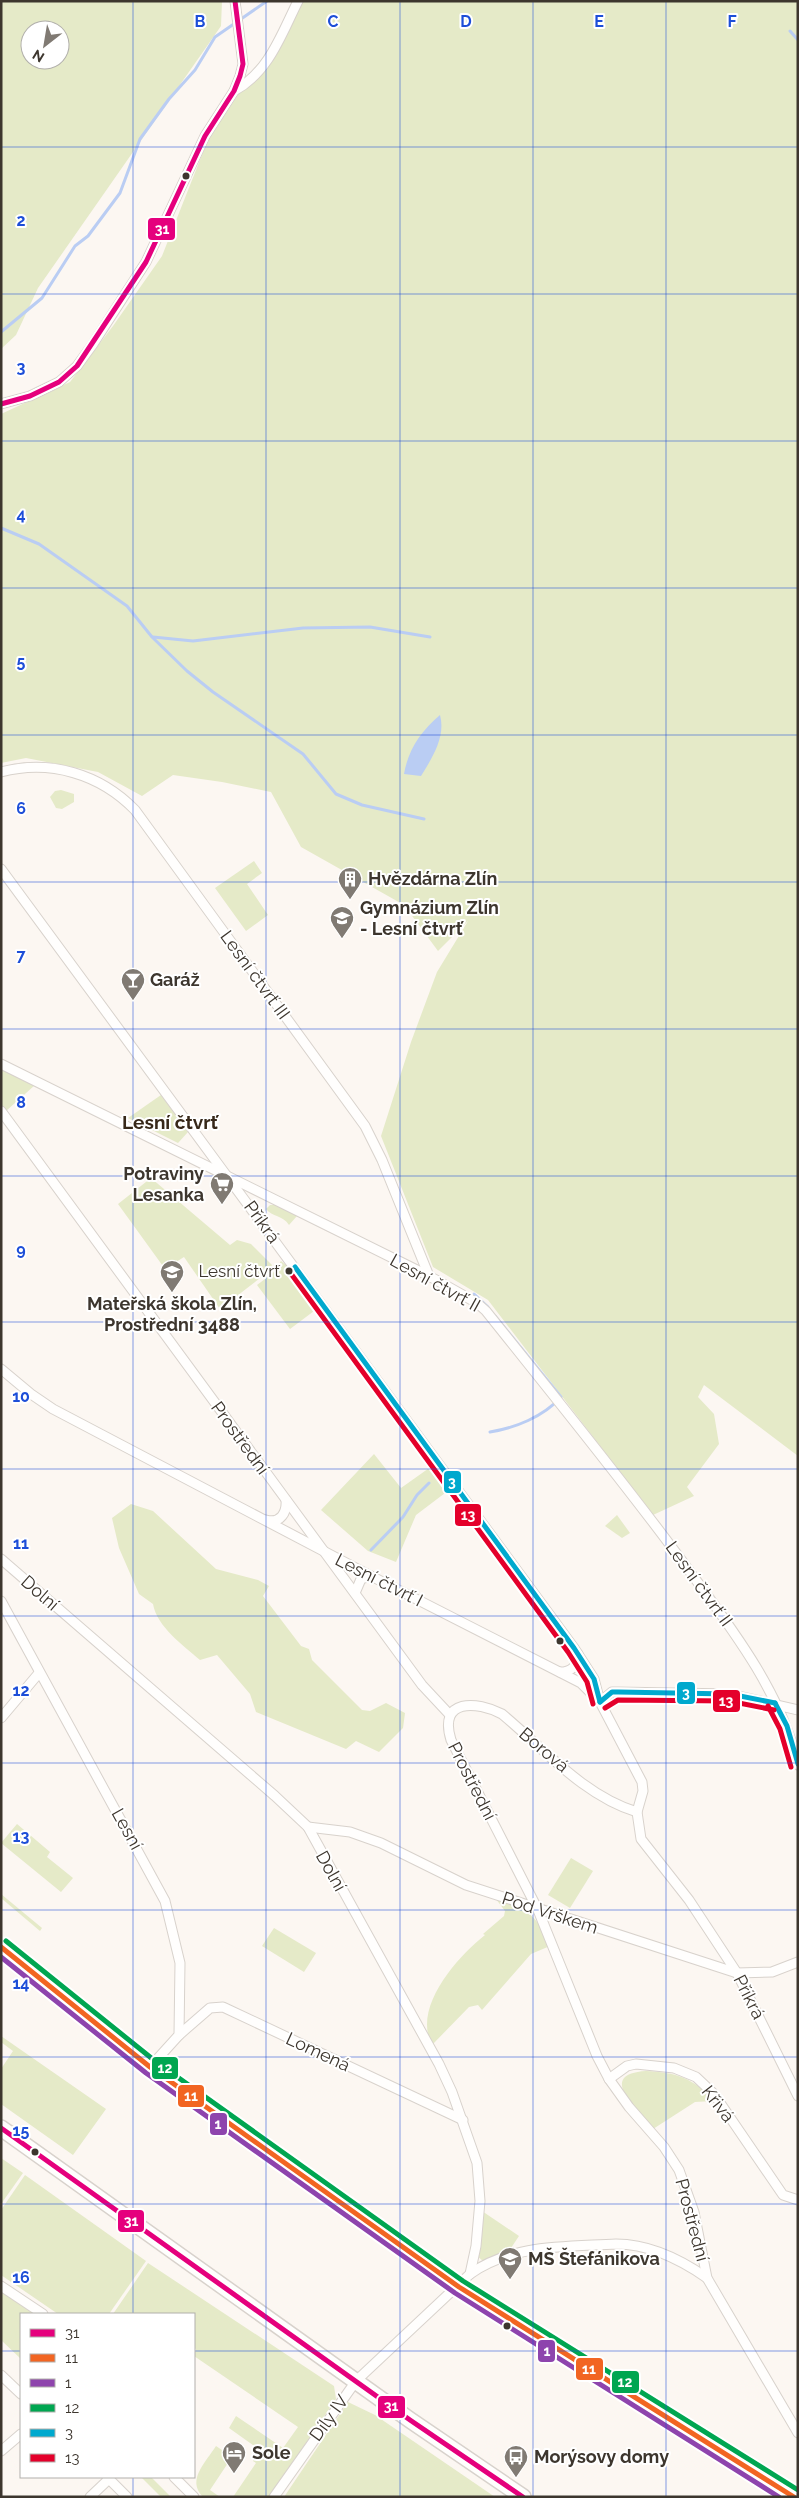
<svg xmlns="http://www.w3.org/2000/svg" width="799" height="2498" viewBox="0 0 799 2498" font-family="Raleway,sans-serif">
<rect width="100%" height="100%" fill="#fcf7f2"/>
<g fill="#e5eac8" fill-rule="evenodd">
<path d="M1,1H222L221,26L38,288L16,335L1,349ZM30,30H60V60H30Z"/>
<path d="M302,1H798V1456L704,1385L698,1397L714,1414L719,1444L687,1487L694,1496L653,1515L488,1300L433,1267L381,1136L411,1042L437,972L468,921L438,951L404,905L301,847L271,792L222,782L173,775L142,796L98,772L26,758L1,763V414L70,382L113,326L162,256L211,132Z"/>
<path d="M61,790L74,794V802L62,809L56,808L50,797L55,791Z"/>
<path d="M254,861L262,873L247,884L268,915L246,931L215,888Z"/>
<path d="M1,1068L35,1085L6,1111L1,1105Z"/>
<path d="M161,1095L188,1132L178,1143L128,1118Z"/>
<path d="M151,1178L230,1245L237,1240L251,1244L272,1265L268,1272L220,1309L184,1257L165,1269L118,1204Z"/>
<path d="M270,1205H276L297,1216L289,1225C283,1215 272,1217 266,1209Z"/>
<path d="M281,1261L287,1266L318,1308L290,1329L257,1285L273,1273Z"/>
<path d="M374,1454L401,1488L432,1466L449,1490L416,1515L396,1562L368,1551L321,1510Z"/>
<path d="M131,1504L153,1511L216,1569L258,1580L269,1586L263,1596L301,1646L309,1649L312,1660L362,1710L370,1711L386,1703L405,1713L403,1728L379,1752L356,1741L346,1749L256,1712L250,1694L217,1655L200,1660C183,1645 157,1627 153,1604L139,1594L119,1548L112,1518Z"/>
<path d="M617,1515L630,1533L622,1538L605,1526Z"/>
<path d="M17,1824L50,1852L47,1857L73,1878L61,1892L1,1843Z"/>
<path d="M571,1858L593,1871L570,1908L548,1895Z"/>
<path d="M1,1894L42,1928L40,1931L1,1898Z"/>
<path d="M496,1899C528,1909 537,1915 550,1946L531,1954L482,2010L478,2005L469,2007L432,2045C412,2008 457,1957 485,1935L483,1934L504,1916L505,1911Z"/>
<path d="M274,1928L316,1953L304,1972L262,1946Z"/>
<path d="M1,2036L106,2109L73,2155L1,2104V2069L13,2051L1,2042Z"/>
<path d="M646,2071C674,2072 695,2078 713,2101L695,2102L653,2129C637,2109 596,2074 646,2071Z"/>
<path d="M1,2158L23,2173L1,2204Z"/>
<path d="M25,2175L146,2261L109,2314H58L1,2275V2210Z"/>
<path d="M482,2211L519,2236L509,2251L483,2261L477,2256Z"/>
<path d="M148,2263L334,2386L336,2399L269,2497H233L256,2463L253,2461L260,2450L229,2428L236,2416L283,2448L298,2427L194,2356L196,2349L194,2348V2314H113Z"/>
<path d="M4,2291L42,2314H21V2359L1,2340V2293Z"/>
<path d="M348,2402L375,2415L495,2497H284Z"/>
<path d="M216,2446L232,2457L210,2490L220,2497H203C186,2480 206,2462 216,2446Z"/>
<path d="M141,2477H151L171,2497H161Z"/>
</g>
<path fill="#bacdf3" d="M440,715C446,737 432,758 421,776L404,774C408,750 421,731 440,715Z"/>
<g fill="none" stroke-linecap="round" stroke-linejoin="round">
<g stroke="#bacdf3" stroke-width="3">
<path d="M790,31L798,40"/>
<path d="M1,332L42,298L75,246L88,236L120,193L140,139L169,99L195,70L215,37L267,1"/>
<path d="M1,528L39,544L127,606L152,637L187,671L213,692L303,754L336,794L362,805L424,819"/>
<path d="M153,637L193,641L303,628L370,627L430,637"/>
<path d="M474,1294L488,1307"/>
<path d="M490,1432C515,1428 543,1417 561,1397L495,1316"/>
<path d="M371,1550L403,1517L417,1495L429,1483"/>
</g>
<g stroke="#d8d2cc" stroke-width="11">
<g id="street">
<path d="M234,91C269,72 281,35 298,1"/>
<path d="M1,404L30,396L59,382L77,366L93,344L146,262L205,136L234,91L240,76L243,64L235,1"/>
<path d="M1,772C50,759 100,774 135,810L365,1126L382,1160L429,1276"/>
<path d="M1,869L574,1648L594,1679L600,1702L642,1782L643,1791L637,1812L641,1839L689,1900L737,1973L798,2096"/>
<path d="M1,1064L429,1276L477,1303L486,1311C553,1395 621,1478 685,1565C729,1625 781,1691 798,1765"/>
<path d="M1,1111L422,1685L450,1715"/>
<path d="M1,1369L31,1394L53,1409L371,1576L581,1683L598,1700"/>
<path d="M266,1520C281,1524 287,1512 286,1500"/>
<path d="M1,1559L275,1796L308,1827L439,2064L452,2092L477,2163L480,2201L476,2246L470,2274L356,2381L274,2497"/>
<path d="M355,1593L361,1579L371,1576"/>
<path d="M1,1601L165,1901L180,1963L179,2035L150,2067"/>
<path d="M560,1672C572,1672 577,1666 578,1654"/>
<path d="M600,1702L612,1692H618L730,1694L798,1710"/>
<path d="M1,1718L39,1673"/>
<path d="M637,1812C584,1796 544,1749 502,1714C477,1701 438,1698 451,1740L538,1910L597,2056L609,2079L629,2107L664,2147L679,2170L694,2212L707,2278L798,2433"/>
<path d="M308,1827L350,1832L381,1843L466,1885L737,1973L772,1972L798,1962"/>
<path d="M179,2035L210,2008L223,2007L463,2120"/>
<path d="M609,2079L627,2066L636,2064L674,2068L696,2077L714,2094L783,2195L798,2200"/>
<path d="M470,2274C512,2244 566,2247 616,2244C649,2244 680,2259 707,2278"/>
<path d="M1,2286L43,2314"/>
<path d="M1,2375L21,2394"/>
<path d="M1,2451L21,2434"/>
<path d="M107,2477L127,2497"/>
<path d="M174,2477L194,2497"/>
<path d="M90,2497L109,2479"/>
</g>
</g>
<g stroke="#d8d2cc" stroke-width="16">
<path id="secondary" d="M1,1947L150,2067L459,2287L794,2497"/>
</g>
<g stroke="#d8d2cc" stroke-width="18">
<path id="primary" d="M1,2128L410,2420L523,2497"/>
</g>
<use href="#street" stroke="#fffefd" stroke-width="9"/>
<use href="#secondary" stroke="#fffefd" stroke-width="14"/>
<use href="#primary" stroke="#fffefd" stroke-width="15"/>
<g stroke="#fff" stroke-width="9">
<g id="bus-1">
<path d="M1,404L30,396L59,382L77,366L146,262L205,136L234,91L240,76L243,64L235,1"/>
<path d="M1,2128L410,2420L523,2497"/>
</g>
</g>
<g stroke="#fff" stroke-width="9">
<path id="bus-2" d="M1,1947L150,2067L459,2287L794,2497"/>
</g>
<g stroke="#fff" stroke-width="9">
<path id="bus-3" d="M1,1957L146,2073L455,2293L779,2497"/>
</g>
<g stroke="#fff" stroke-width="9">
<path id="bus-4" d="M6,1941L155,2061L463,2281L798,2490"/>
</g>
<g stroke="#fff" stroke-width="9">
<g id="bus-5">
<path d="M295,1267L574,1648L594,1679L600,1702"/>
<path d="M600,1702L612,1692H618L730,1694L775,1703"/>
<path d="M775,1703L787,1726L798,1764"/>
</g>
</g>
<g stroke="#fff" stroke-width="9">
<g id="bus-6">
<path d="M289,1271L568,1652L587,1682L593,1704"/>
<path d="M768,1706L780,1729L791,1767"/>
<path d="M605,1708L618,1700L729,1701L774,1710"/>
</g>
</g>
<use href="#bus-1" stroke="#e5007d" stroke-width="5"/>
<use href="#bus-2" stroke="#f26522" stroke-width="5"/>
<use href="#bus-3" stroke="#8e44ad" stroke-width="5"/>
<use href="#bus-4" stroke="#00a651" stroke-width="5"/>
<use href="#bus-5" stroke="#00a9ce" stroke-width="5"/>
<use href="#bus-6" stroke="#e4002b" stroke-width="5"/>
</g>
<path fill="none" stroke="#1d4ed8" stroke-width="1" stroke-opacity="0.55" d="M133,1V2314M266,1V2497M400,1V2497M533,1V2497M666,1V2497M1,147H798M1,294H798M1,441H798M1,588H798M1,735H798M1,882H798M1,1029H798M1,1176H798M1,1322H798M1,1469H798M1,1616H798M1,1763H798M1,1910H798M1,2057H798M1,2204H798M1,2351H21M194,2351H798M133,2477V2497"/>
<defs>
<g id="building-pin" transform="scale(1.25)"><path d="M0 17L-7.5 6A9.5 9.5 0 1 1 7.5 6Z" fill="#807a73" stroke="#fff"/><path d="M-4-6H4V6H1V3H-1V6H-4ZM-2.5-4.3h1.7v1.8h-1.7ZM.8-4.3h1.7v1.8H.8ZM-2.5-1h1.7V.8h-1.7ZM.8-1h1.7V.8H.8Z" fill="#fff"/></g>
<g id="school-pin" transform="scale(1.25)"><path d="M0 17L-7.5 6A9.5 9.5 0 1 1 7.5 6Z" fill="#807a73" stroke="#fff"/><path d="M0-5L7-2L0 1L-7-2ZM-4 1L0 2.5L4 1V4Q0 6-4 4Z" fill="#fff"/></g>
<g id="bar-pin" transform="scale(1.25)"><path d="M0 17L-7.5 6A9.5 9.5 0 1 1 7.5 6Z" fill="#807a73" stroke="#fff"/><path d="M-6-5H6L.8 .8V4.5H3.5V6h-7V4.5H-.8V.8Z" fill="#fff"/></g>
<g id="supermarket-pin" transform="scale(1.25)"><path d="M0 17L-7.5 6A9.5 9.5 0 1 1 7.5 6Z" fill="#807a73" stroke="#fff"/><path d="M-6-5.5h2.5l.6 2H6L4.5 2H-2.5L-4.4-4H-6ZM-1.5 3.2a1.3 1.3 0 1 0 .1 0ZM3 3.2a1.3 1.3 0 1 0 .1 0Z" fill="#fff"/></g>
<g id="hotel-pin" transform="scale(1.25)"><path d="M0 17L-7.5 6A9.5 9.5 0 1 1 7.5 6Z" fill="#807a73" stroke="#fff"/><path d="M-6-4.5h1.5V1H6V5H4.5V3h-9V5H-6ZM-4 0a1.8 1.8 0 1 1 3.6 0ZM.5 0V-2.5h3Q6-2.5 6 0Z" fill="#fff"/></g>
<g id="bus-pin" transform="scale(1.25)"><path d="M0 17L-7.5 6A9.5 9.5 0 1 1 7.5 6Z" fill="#807a73" stroke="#fff"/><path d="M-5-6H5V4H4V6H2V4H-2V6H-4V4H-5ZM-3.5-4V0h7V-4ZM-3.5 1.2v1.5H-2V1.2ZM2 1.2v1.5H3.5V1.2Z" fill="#fff"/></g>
</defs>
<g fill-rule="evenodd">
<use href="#building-pin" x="350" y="879"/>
<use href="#school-pin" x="342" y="918"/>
<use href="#bar-pin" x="133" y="980"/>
<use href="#supermarket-pin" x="222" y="1184"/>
<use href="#school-pin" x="172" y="1272"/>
<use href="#school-pin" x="510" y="2259"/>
<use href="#hotel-pin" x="234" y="2453"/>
<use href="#bus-pin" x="516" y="2457"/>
</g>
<g fill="#3d362e" stroke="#fff" stroke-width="2">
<circle cx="186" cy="176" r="4.5"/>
<circle cx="289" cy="1271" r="4.5"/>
<circle cx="560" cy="1641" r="4.5"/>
<circle cx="35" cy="2152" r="4.5"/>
<circle cx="507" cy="2326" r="4.5"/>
</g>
<g text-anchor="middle" stroke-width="4" stroke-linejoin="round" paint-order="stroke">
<g font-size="17" fill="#3d362e" stroke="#fff" text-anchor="end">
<text x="280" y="1277">Lesní čtvrť</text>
</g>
<g font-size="18" font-weight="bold" fill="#3d362e" stroke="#fff" text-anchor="start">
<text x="368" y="885">Hvězdárna Zlín</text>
<text x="360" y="914">Gymnázium Zlín<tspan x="360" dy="21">- Lesní čtvrť</tspan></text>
<text x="150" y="986">Garáž</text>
<text x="204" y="1180" text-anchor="end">Potraviny<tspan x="204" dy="21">Lesanka</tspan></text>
<text x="172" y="1310" text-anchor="middle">Mateřská škola Zlín,<tspan x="172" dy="21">Prostřední 3488</tspan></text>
<text x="528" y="2265">MŠ Štefánikova</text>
<text x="252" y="2459">Sole</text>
<text x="534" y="2463">Morýsovy domy</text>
</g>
<g font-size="18" fill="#3d362e" stroke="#fff">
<text transform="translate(255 975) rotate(54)" y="6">Lesní čtvrť III</text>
<text transform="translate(262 1222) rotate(54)" y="6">Příkrá</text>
<text transform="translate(435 1283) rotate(29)" y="6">Lesní čtvrť II</text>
<text transform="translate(240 1438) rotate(54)" y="6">Prostřední</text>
<text transform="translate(379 1580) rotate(27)" y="6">Lesní čtvrť I</text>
<text transform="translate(699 1584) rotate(54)" y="6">Lesní čtvrť II</text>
<text transform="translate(40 1593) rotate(41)" y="6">Dolní</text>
<text transform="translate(544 1750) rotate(40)" y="6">Borová</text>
<text transform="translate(472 1781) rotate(63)" y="6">Prostřední</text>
<text transform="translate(127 1829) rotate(61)" y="6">Lesní</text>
<text transform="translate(331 1871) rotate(61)" y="6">Dolní</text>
<text transform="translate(550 1913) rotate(18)" y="6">Pod Vrškem</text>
<text transform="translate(749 1997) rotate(63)" y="6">Příkrá</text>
<text transform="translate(318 2052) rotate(25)" y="6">Lomená</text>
<text transform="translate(718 2104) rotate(52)" y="6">Křivá</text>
<text transform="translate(692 2220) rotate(75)" y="6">Prostřední</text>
<text transform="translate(329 2418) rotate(-54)" y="6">Díly IV</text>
</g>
<g font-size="19" font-weight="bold" fill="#372819" stroke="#fff">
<text x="170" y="1129">Lesní čtvrť</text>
</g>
</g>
<g font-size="16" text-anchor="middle" font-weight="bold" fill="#1d4ed8" stroke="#fff" stroke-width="4" stroke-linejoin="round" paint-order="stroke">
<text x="200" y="27">B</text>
<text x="333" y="27">C</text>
<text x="466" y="27">D</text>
<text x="599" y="27">E</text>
<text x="732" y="27">F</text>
<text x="21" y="226">2</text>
<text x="21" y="373">3</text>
<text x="21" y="520">4</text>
<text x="21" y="667">5</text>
<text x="21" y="814">6</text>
<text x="21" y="961">7</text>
<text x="21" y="1108">8</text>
<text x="21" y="1255">9</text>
<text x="21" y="1402">10</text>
<text x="21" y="1549">11</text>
<text x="21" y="1696">12</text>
<text x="21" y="1842">13</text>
<text x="21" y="1989">14</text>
<text x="21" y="2136">15</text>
<text x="21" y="2283">16</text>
</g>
<g stroke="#fff" stroke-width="2">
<rect x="147" y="217" width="29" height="24" rx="5" fill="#e5007d"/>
<rect x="443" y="1470" width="19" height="24" rx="5" fill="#00a9ce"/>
<rect x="454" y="1503" width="28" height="24" rx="5" fill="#e4002b"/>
<rect x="676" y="1681" width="20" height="24" rx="5" fill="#00a9ce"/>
<rect x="712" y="1689" width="29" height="24" rx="5" fill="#e4002b"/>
<rect x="151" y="2056" width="28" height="24" rx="5" fill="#00a651"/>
<rect x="177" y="2084" width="28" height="24" rx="5" fill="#f26522"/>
<rect x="209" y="2112" width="19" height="24" rx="5" fill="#8e44ad"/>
<rect x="117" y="2209" width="28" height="24" rx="5" fill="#e5007d"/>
<rect x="537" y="2339" width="19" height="24" rx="5" fill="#8e44ad"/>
<rect x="575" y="2357" width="29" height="24" rx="5" fill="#f26522"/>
<rect x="611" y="2370" width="29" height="24" rx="5" fill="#00a651"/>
<rect x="377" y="2395" width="29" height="24" rx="5" fill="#e5007d"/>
</g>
<g font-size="14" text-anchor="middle" font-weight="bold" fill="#fff">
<text x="162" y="234">31</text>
<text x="452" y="1487">3</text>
<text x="468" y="1520">13</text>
<text x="686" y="1698">3</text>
<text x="726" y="1706">13</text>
<text x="165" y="2073">12</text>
<text x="191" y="2101">11</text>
<text x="218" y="2129">1</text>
<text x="131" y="2226">31</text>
<text x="547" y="2356">1</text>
<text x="589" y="2374">11</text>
<text x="625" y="2387">12</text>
<text x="391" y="2411">31</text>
</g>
<rect width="799" height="2498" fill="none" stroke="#3d362e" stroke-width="5"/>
<rect x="20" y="2313" width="175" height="165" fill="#ffffff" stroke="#b1afab"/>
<rect x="30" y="2329" width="25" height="8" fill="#e5007d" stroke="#b1afab"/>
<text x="65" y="2338" font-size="15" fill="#3d362e">31</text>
<rect x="30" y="2354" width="25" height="8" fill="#f26522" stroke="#b1afab"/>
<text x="65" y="2363" font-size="15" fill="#3d362e">11</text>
<rect x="30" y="2379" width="25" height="8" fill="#8e44ad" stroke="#b1afab"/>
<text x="65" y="2388" font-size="15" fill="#3d362e">1</text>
<rect x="30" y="2404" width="25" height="8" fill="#00a651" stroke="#b1afab"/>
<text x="65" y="2413" font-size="15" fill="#3d362e">12</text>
<rect x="30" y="2429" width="25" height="8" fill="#00a9ce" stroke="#b1afab"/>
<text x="65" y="2438" font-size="15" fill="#3d362e">3</text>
<rect x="30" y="2454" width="25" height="8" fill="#e4002b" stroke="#b1afab"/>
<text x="65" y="2463" font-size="15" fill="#3d362e">13</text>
<g transform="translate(45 45) rotate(211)"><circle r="24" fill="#ffffff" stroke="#b1afab"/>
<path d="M0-4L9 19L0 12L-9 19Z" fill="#807a73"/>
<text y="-8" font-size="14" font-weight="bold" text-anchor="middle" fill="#3d362e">N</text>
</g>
</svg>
